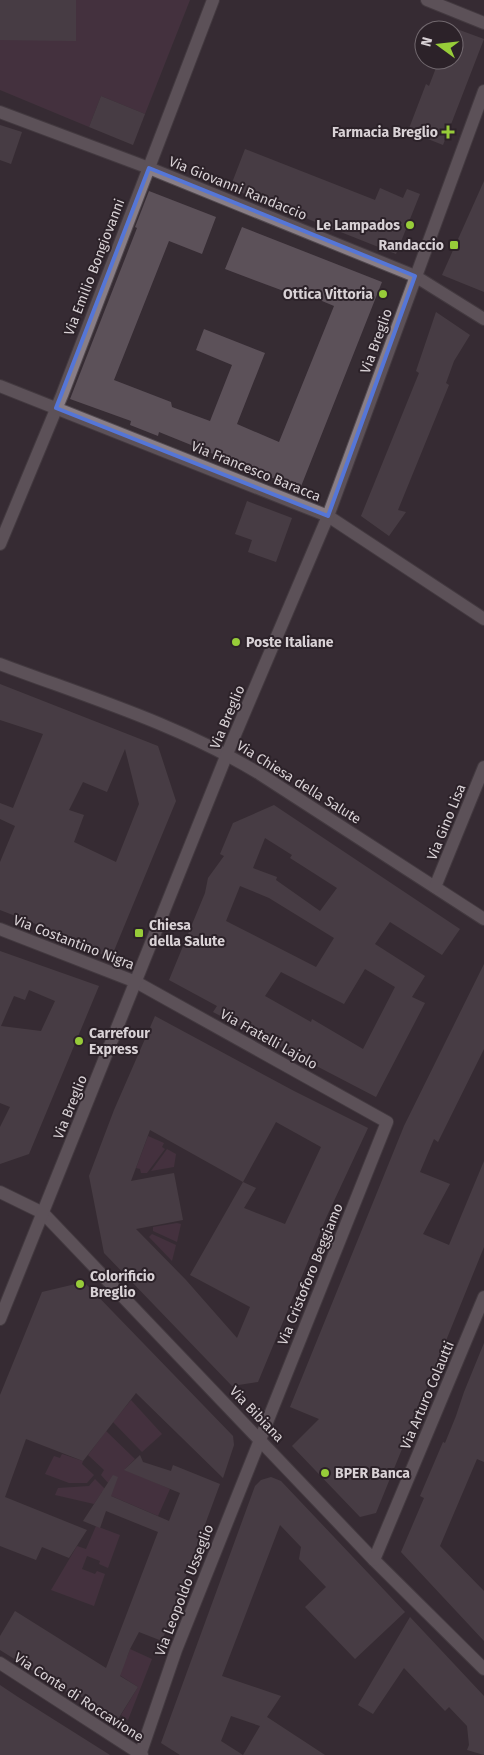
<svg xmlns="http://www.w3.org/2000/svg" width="484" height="1755" viewBox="0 0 484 1755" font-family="'Fira Sans',sans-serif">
<rect width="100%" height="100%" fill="#362c33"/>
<g fill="#54394c">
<path d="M0,0H190L145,114L101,96L89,127L0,90Z"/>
<path d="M148,1136L164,1143L162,1147L165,1149L147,1173H141L140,1169L136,1168Z"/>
<path d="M167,1149L176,1154L174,1167L151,1171Z"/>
<path d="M177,1223L181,1224L177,1242L153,1231V1227Z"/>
<path d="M152,1234L176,1245L172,1261L149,1237Z"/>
<path d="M131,1400L162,1434L142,1452L113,1422Z"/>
<path d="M106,1431L135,1459L125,1469L170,1489L158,1516L102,1492L94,1504L55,1495L58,1488L89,1486L95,1479L105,1489L109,1484L101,1475L104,1470L88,1455Z"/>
<path d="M62,1454L83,1461L82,1464L94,1475L87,1483H69L45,1474L54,1456L60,1458Z"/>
<path d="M96,1526L120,1535L108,1568L99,1564L100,1561L87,1556L82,1569L95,1574L97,1571L105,1574L94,1606L51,1590L77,1546L86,1549Z"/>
<path d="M130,1649L152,1659L128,1720L121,1715L138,1687L107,1667L112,1652L127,1657Z"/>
</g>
<g fill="#5c5159" fill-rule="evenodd">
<path d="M0,0H76V41L0,40Z"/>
<path d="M454,28L484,39L443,145L408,131L426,84L429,86L439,60H454Z"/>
<path d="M101,96L145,114L133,145L89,127Z"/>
<path d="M0,125L22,132L11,164L0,160Z"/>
<path d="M245,149L375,200L380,188L403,198L407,189L420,194L396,254L230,188Z"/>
<path d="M484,181V292L442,275Z"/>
<path d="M149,191L216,217L202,254L169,241L114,380L171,402L172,407L210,421L232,365L196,350L204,329L265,353L237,424L279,442L334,306L291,288L289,293L225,269L242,227L382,282L300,489L159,432L158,436L130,425L131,421L70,399L137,228L135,227Z"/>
<path d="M436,312L470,335L454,361L446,383L449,385L398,510L406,512L389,536L361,516L419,373L416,371Z"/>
<path d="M247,501L292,518L276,562L248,552L252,540L235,534Z"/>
<path d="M0,684L158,746L176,801L111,958L81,946L82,942L0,910V862L15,826L0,819V803L13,808L43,734L0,720ZM125,749L139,804L116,862L74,842L84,815L69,810L83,782L107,792Z"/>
<path d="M274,805L460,929L442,955L390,922L375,944L425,976L412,997L425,1003L376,1097L213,1012L217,1006L169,980L205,893L208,878L224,856L220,854L233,823ZM265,838L292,855L290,858L337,888L320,911L276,880L277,877L253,868ZM240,886L269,898L334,938L316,967L226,921ZM365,969L395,987L363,1049L312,1019L311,1022L265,996L281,972L344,1004Z"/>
<path d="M0,951L99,986L29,1154L0,1164V1127L10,1107L0,1103ZM29,990L55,1001L41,1031L1,1026L14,996L25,1000Z"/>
<path d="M484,964V1049L438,1142L434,1139L420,1172L450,1184L423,1234L449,1245L484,1161V1247L376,1513L360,1517L292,1446L319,1419L290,1407L404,1126Z"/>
<path d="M155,1016L294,1091L368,1128L326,1218L258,1382L232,1386L104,1253L89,1176L114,1110ZM276,1122L321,1147L285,1224L244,1208L256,1188L243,1182ZM150,1130L243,1182L190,1275L250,1307L237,1338L186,1280L136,1229L183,1220L174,1173L131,1181Z"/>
<path d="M84,1282L233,1436L234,1445L223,1478L136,1393L83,1461L26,1439L5,1497L87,1530L69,1558L42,1547L36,1560L0,1546V1395L42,1292Z"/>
<path d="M484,1343V1462L477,1459L440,1546L484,1591V1641L401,1552L424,1498L420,1496L443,1442L445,1443L456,1416L464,1392Z"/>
<path d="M140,1455L143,1462L171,1471L173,1465L220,1484L162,1641L139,1632L130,1649L120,1676L138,1687L118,1719L72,1691L70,1694L0,1650V1636L15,1611L106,1668L158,1532L106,1511L100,1528L83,1521L113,1475L118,1477L111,1496L169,1521L180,1493L124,1470Z"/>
<path d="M271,1477L281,1481L405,1612L355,1659L305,1607L326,1587L299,1559L301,1547L280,1525L222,1676L281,1696L267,1717L325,1755H180L161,1743L255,1486L261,1480ZM231,1716L260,1726L243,1755L221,1741Z"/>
<path d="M410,1617L484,1696V1755L467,1750L469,1745L467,1726L449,1707L445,1711L404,1668L373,1714L358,1705Z"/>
<path d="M0,1685L18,1697L110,1755H0Z"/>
</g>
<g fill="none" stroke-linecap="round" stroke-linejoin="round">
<g stroke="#524a4f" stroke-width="14">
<g id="minor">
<path d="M427,0L484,23"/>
<path d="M0,112L149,168L415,276L484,319"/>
<path d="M0,386L328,516L484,619"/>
<path d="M0,544L62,395L213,0"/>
<path d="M0,664C88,697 180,725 260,774L484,919"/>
<path d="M435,887L484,767"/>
<path d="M0,929L136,982L387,1122L176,1650L140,1755"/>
<path d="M0,1192L43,1213L374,1560L484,1669"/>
<path d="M0,1319L229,749L328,516L484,91"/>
<path d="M374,1560L484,1297"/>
<path d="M0,1663L142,1755"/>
</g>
</g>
<use href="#minor" stroke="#897e86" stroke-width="12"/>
</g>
<path d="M0 0H484V1755H0ZM149,168L415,276L328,516L56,408Z" fill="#362c33" fill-opacity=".55" fill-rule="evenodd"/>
<path fill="none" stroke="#5576d7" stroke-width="4" stroke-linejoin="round" d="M149,168L415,276L328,516L56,408Z"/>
<g fill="#97cc39" stroke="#2c2229" stroke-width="2">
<path d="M445.5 124.5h5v5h5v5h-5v5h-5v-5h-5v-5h5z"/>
<circle cx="410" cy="225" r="5"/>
<rect x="449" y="240" width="10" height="10" rx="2.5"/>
<circle cx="383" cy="294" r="5"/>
<circle cx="236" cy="642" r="5"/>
<rect x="134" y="928" width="10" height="10" rx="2.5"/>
<circle cx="79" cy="1041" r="5"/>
<circle cx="80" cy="1284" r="5"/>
<circle cx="325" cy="1473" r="5"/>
</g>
<g text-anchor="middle" stroke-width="4" stroke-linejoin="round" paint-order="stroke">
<g font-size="14" font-weight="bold" fill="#d9d2d6" stroke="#2c2229" text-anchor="start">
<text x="438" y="137" text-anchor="end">Farmacia Breglio</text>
<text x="400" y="230" text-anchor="end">Le Lampados</text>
<text x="444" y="250" text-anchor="end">Randaccio</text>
<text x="373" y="299" text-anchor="end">Ottica Vittoria</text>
<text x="246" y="647">Poste Italiane</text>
<text x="149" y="930">Chiesa<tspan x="149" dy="16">della Salute</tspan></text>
<text x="89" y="1038">Carrefour<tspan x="89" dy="16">Express</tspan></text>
<text x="90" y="1281">Colorificio<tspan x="90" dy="16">Breglio</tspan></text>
<text x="335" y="1478">BPER Banca</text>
</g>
<g font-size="14" fill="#d9d2d6" stroke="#2c2229">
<text transform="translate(238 188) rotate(22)" y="5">Via Giovanni Randaccio</text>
<text transform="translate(94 267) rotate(-69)" y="5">Via Emilio Bongiovanni</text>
<text transform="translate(376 341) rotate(-70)" y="5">Via Breglio</text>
<text transform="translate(256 471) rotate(22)" y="5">Via Francesco Baracca</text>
<text transform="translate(227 717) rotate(-67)" y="5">Via Breglio</text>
<text transform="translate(299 782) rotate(32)" y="5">Via Chiesa della Salute</text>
<text transform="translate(446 822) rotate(-68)" y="5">Via Gino Lisa</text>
<text transform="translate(74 942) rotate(21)" y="5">Via Costantino Nigra</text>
<text transform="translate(269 1039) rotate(29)" y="5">Via Fratelli Lajolo</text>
<text transform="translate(70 1107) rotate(-68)" y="5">Via Breglio</text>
<text transform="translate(310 1274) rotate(-68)" y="5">Via Cristoforo Beggiamo</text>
<text transform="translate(427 1395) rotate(-67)" y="5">Via Arturo Colautti</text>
<text transform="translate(257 1414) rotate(46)" y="5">Via Bibiana</text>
<text transform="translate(184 1590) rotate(-69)" y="5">Via Leopoldo Usseglio</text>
<text transform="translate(79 1697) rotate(33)" y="5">Via Conte di Roccavione</text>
</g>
</g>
<g transform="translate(439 45) rotate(285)"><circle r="24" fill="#2c2229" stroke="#71686e"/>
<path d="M0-4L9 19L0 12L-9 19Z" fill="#97cc39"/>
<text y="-8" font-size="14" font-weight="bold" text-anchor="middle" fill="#d9d2d6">N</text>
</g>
</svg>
